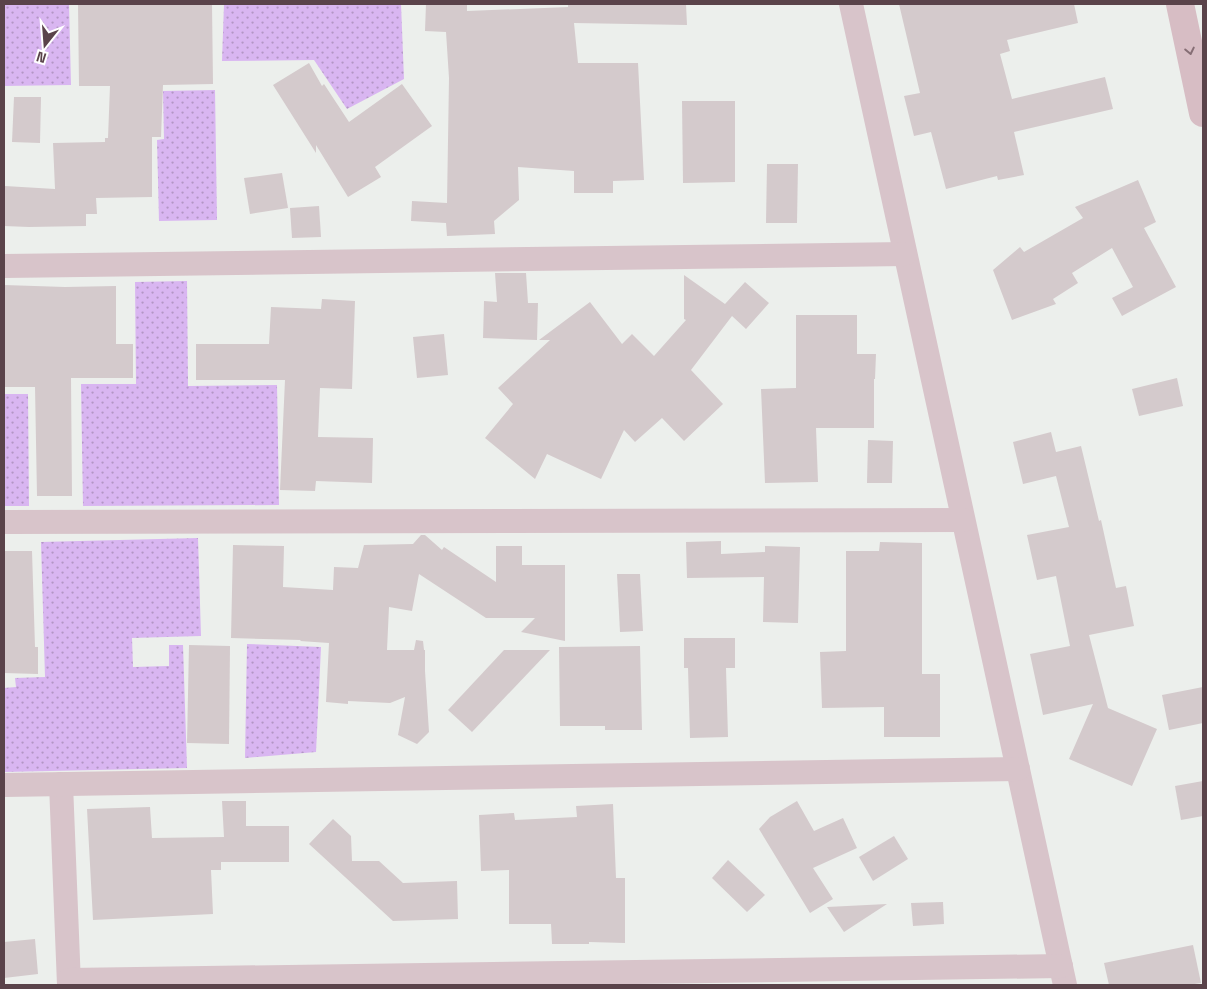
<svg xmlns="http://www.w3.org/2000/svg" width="1207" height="989" viewBox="0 0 1207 989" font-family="'Space Grotesk',sans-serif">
<defs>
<pattern id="grass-dots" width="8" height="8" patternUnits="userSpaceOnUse" patternTransform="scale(1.25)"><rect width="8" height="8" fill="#d9b6f1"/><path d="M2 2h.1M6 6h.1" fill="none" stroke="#b396c5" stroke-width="1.8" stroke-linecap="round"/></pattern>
</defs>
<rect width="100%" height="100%" fill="#ecefec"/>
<g fill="url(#grass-dots)">
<path d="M4,4H69L71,85L4,86Z"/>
<path d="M224,4H401L404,79L347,109L314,60L222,61Z"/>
<path d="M215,90L217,220L159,221L157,140L164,139L163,91Z"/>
<path d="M187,281L188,386L277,385L279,505L83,506L81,384H136L135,282Z"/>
<path d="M4,394H28L29,506H4Z"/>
<path d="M198,538L201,636L132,638L133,667L169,666V645H183L187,768L4,772V688L16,687L15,678L45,677L41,542Z"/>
<path d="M247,644L321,647L316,752L245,758Z"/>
</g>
<g fill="#d4cacc">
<path d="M78,4H212L213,84L163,85L161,137H152V197L96,198L97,214H86V226L29,227L4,226L5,186L55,189L53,143L105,142V138H108L110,86H79Z"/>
<path d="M426,4H467V11L568,7V4H686L687,25L574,23L578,63H638L644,180L613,181V193H574V171L518,167L519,200L494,221L495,234L447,236L446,223L411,221L412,201L447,203L449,78L446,32L425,31Z"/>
<path d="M899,4H1074L1078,23L1007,40L1010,51L1000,54L1012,99L1105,77L1113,109L1014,132L1024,175L998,180L997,176L946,189L931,132L914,136L904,96L920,93Z"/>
<path d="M309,63L322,86L324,84L349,122L402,84L432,126L375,167L381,177L348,197L316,145V153L273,85Z"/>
<path d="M14,97H41L40,143L12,142Z"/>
<path d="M682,101H735V182L683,183Z"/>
<path d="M767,164H798L797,223H766Z"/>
<path d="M282,173L288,208L250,214L244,178Z"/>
<path d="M1138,180L1156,222L1144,228L1176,287L1122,316L1112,298L1133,287L1112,248L1072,273L1078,283L1053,299L1056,304L1012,320L993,270L1020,247L1024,252L1083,218L1075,207Z"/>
<path d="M319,206L321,237L292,238L290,208Z"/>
<path d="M495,273H526L528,303H538L537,340L483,338L484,301L497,302Z"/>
<path d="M684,275L725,304L745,282L769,303L746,329L732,316L691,370L723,404L684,441L662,418L635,442L624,430L601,479L547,454L535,479L485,438L513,404L498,388L550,340H539L590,302L622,344L632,334L654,356L686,320L684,319Z"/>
<path d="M4,285L65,287L116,286V344H133V378H71L72,496H37L35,387H4Z"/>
<path d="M322,299L355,301L352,389L320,388L318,437L373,438L372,483L316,481L315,491L280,490L285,380H196V344H269L271,307L321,309Z"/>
<path d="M796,315H857V354H876L875,379H874V428H816L818,482L765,483L761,389L796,388Z"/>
<path d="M444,334L448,375L417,378L413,337Z"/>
<path d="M1177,378L1183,406L1139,416L1132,389Z"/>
<path d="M1051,432L1056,452L1081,446L1099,521L1101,520L1116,588L1126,586L1134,626L1089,635L1108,708L1157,729L1132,786L1069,759L1093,704L1043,715L1030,654L1070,646L1056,576L1037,580L1027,535L1069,527L1056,476L1023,484L1013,442Z"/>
<path d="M868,440L893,441L892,483H867Z"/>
<path d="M421,535H425L442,550L444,547L496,582V546H522V565H565V641L521,632L535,618H486L419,574L412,611L389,607L387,650H414L416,640L423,641L424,650H425V671L429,732L417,744L398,735L405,697L390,703L348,701V704L326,702L329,643L300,641L301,640L231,638L233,545L284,546L283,587L333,590L334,567L358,568L364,545L413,544Z"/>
<path d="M721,541V554L765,552V546L800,547L798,623L763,622L764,577L687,578L686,542Z"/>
<path d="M880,542L922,543V674H940V737H884V707L822,708L820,652L846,651V551H879Z"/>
<path d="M4,551H32L35,647H38V674L4,673Z"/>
<path d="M617,574H640L643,631L620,632Z"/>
<path d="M684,638H735V668H726L728,737L690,738L688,668H684Z"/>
<path d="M189,645L230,646L229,744L187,743Z"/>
<path d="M640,646L642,730H605V726H560L559,647Z"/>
<path d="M504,650H550L472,732L448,710Z"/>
<path d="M1203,687V723L1169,730L1162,695Z"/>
<path d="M1203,781V816L1181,820L1175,786Z"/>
<path d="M222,801H246V826H289V862H221V870H211L213,914L93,920L87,809L150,807L152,838L224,837Z"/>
<path d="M797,801L814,831L843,818L857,848L813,868L833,899L810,913L759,829L770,817Z"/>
<path d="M613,804L616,878H625V943L589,942V944H552L551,924H509V870L481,871L479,815L514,813L515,820L577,817L576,806Z"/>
<path d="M333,819L351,836L352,861H379L403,883L457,881L458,919L393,921L309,844Z"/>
<path d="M894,836L908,859L873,881L859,857Z"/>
<path d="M728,860L765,895L747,912L712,878Z"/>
<path d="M943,902L944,924L913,926L911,903Z"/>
<path d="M887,904L844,932L827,907Z"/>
<path d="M35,939L38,974L4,978V942Z"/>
<path d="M1193,945L1201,983L1188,985H1109L1104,963Z"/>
</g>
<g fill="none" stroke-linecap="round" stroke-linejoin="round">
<g stroke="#d8c4ca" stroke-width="24">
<path d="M851,4L1065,985"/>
<path d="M4,266L905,254"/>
<path d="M4,522L963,520"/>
<path d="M61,784L69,985"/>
<path d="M4,785L1018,769"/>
<path d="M69,980L1061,966"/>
</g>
<path stroke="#d7bdc4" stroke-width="28" d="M1180,4L1203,113"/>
</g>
<defs><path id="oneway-chevron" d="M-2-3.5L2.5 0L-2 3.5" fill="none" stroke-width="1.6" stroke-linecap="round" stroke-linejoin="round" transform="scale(1.25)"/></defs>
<use stroke="#866e75" href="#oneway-chevron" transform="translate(1190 51) rotate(78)"/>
<rect width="1207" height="989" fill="none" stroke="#5a434a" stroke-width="10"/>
<g transform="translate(45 45) rotate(197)" stroke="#ffffff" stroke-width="4" paint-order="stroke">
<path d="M0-4L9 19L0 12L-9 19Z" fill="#5a434a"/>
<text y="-8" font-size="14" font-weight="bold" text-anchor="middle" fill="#5a434a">N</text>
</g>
</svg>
